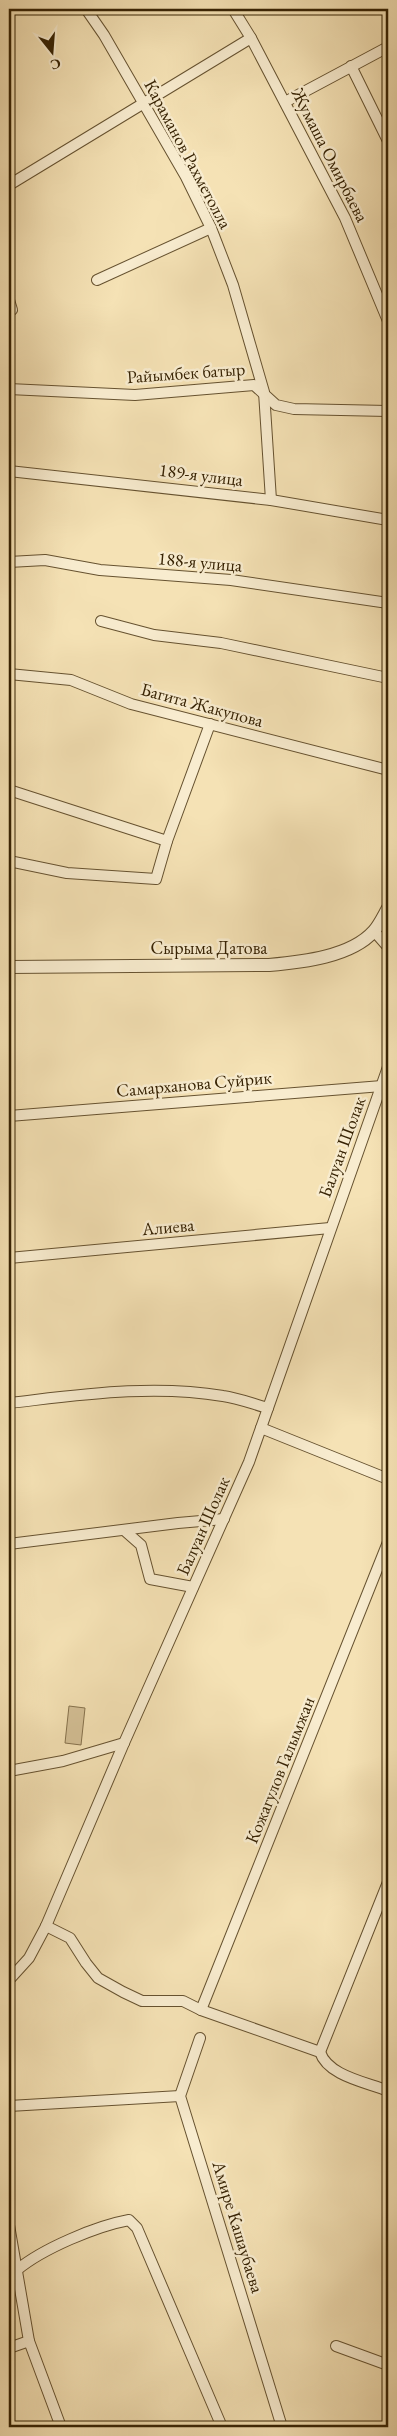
<svg xmlns="http://www.w3.org/2000/svg" width="397" height="2436" viewBox="0 0 397 2436" font-family="'EB Garamond',serif">
<rect width="100%" height="100%" fill="#f5e2b5"/>
<filter id="stains"><feTurbulence type="fractalNoise" baseFrequency=".004" numOctaves="4"/><feColorMatrix values="0 0 0 0 .2 0 0 0 0 .09 0 0 0 0 .02 0 0 0 .5 -.17"/></filter>
<radialGradient id="worn" r=".72"><stop offset=".6" stop-color="#630" stop-opacity="0"/><stop offset="1" stop-color="#630" stop-opacity=".3"/></radialGradient>
<path fill="#d5c197" stroke="#86724d" d="M69,1706L85,1708L81,1745L65,1743Z"/>
<g fill="none" stroke-linecap="round" stroke-linejoin="round">
<g stroke="#665230" stroke-width="12">
<g id="minor">
<path d="M86,9L104,35L186,177L211,228L233,285L264,392L271,500"/>
<path d="M233,9L251,38L345,218L388,321"/>
<path d="M351,66L388,141"/>
<path d="M285,102L388,47"/>
<path d="M9,185L251,38"/>
<path d="M97,280L211,228"/>
<path d="M9,300L12,310"/>
<path d="M9,389L135,395L254,385L276,405L294,409L388,411"/>
<path d="M9,471L271,500L388,520"/>
<path d="M9,562L45,560L100,570L231,580L388,603"/>
<path d="M101,621L154,635L221,643L388,678"/>
<path d="M9,674L71,680L131,704L388,770"/>
<path d="M9,790L167,841"/>
<path d="M9,861L67,873L156,879L167,841L210,724"/>
<path d="M374,931L388,947"/>
<path d="M9,1116L382,1086"/>
<path d="M9,1258L330,1228"/>
<path d="M9,1403C80,1395 151,1384 223,1396C238,1398 253,1404 268,1408"/>
<path d="M261,1428L388,1479"/>
<path d="M124,1530L141,1545L150,1579L193,1587"/>
<path d="M9,1544L178,1523L224,1519"/>
<path d="M9,1771L63,1761L124,1743"/>
<path d="M46,1926L70,1938L86,1963L98,1978L123,1992L142,2001H183L201,2010L320,2052C328,2076 366,2082 388,2091"/>
<path d="M9,1980L29,1958L46,1926L124,1743L249,1462L388,1067"/>
<path d="M201,2010L388,1542"/>
<path d="M200,2038L180,2096L282,2427"/>
<path d="M320,2052L388,1882"/>
<path d="M9,2106L180,2096"/>
<path d="M9,2225L29,2341L61,2427"/>
<path d="M17,2270C42,2249 96,2226 129,2220L137,2228L222,2427"/>
<path d="M336,2346L388,2365"/>
<path d="M9,2348L29,2341"/>
</g>
</g>
<g stroke="#665230" stroke-width="14">
<path id="tertiary" d="M9,967L269,965C302,962 351,957 374,931C380,924 384,915 388,908"/>
</g>
<use href="#minor" stroke="#f8eccf" stroke-width="10"/>
<use href="#tertiary" stroke="#f8eccf" stroke-width="12"/>
</g>
<g text-anchor="middle" stroke-width="5" stroke-linejoin="round" paint-order="stroke">
<g font-size="18" fill="#362203" stroke="#f8eccf">
<text transform="translate(188 154) rotate(62)" y="6">Караманов Рахметолла</text>
<text transform="translate(330 155) rotate(63)" y="6">Жумаша Омирбаева</text>
<text transform="translate(186 373) rotate(-4)" y="6">Райымбек батыр</text>
<text transform="translate(201 475) rotate(7)" y="6">189-я улица</text>
<text transform="translate(200 562) rotate(5)" y="6">188-я улица</text>
<text transform="translate(202 705) rotate(15)" y="6">Багита Жакупова</text>
<text x="209" y="954">Сырыма Датова</text>
<text transform="translate(194 1084) rotate(-5)" y="6">Самарханова Суйрик</text>
<text transform="translate(342 1147) rotate(-70)" y="6">Балуан Шолак</text>
<text transform="translate(168 1227) rotate(-5)" y="6">Алиева</text>
<text transform="translate(203 1526) rotate(-66)" y="6">Балуан Шолак</text>
<text transform="translate(280 1770) rotate(-68)" y="6">Кожагулов Галымжан</text>
<text transform="translate(238 2227) rotate(73)" y="6">Амире Кашаубаева</text>
</g>
</g>
<rect width="397" height="2436" fill="none" stroke="#f5e2b5" stroke-width="30"/>
<rect x="10" y="10" width="377" height="2416" fill="none" stroke="#362203" stroke-width="2.5"/>
<rect x="15" y="15" width="367" height="2406" fill="none" stroke="#362203"/>
<g transform="translate(52 52) rotate(163)" stroke="#f8eccf" stroke-width="4" paint-order="stroke">
<path d="M0-4L9 19L0 12L-9 19Z" fill="#362203"/>
<text y="-8" font-size="14" font-weight="bold" text-anchor="middle" fill="#362203">С</text>
</g>
<rect width="100%" height="100%" filter="url(#stains)"/>
<rect width="100%" height="100%" fill="url(#worn)"/>
</svg>
